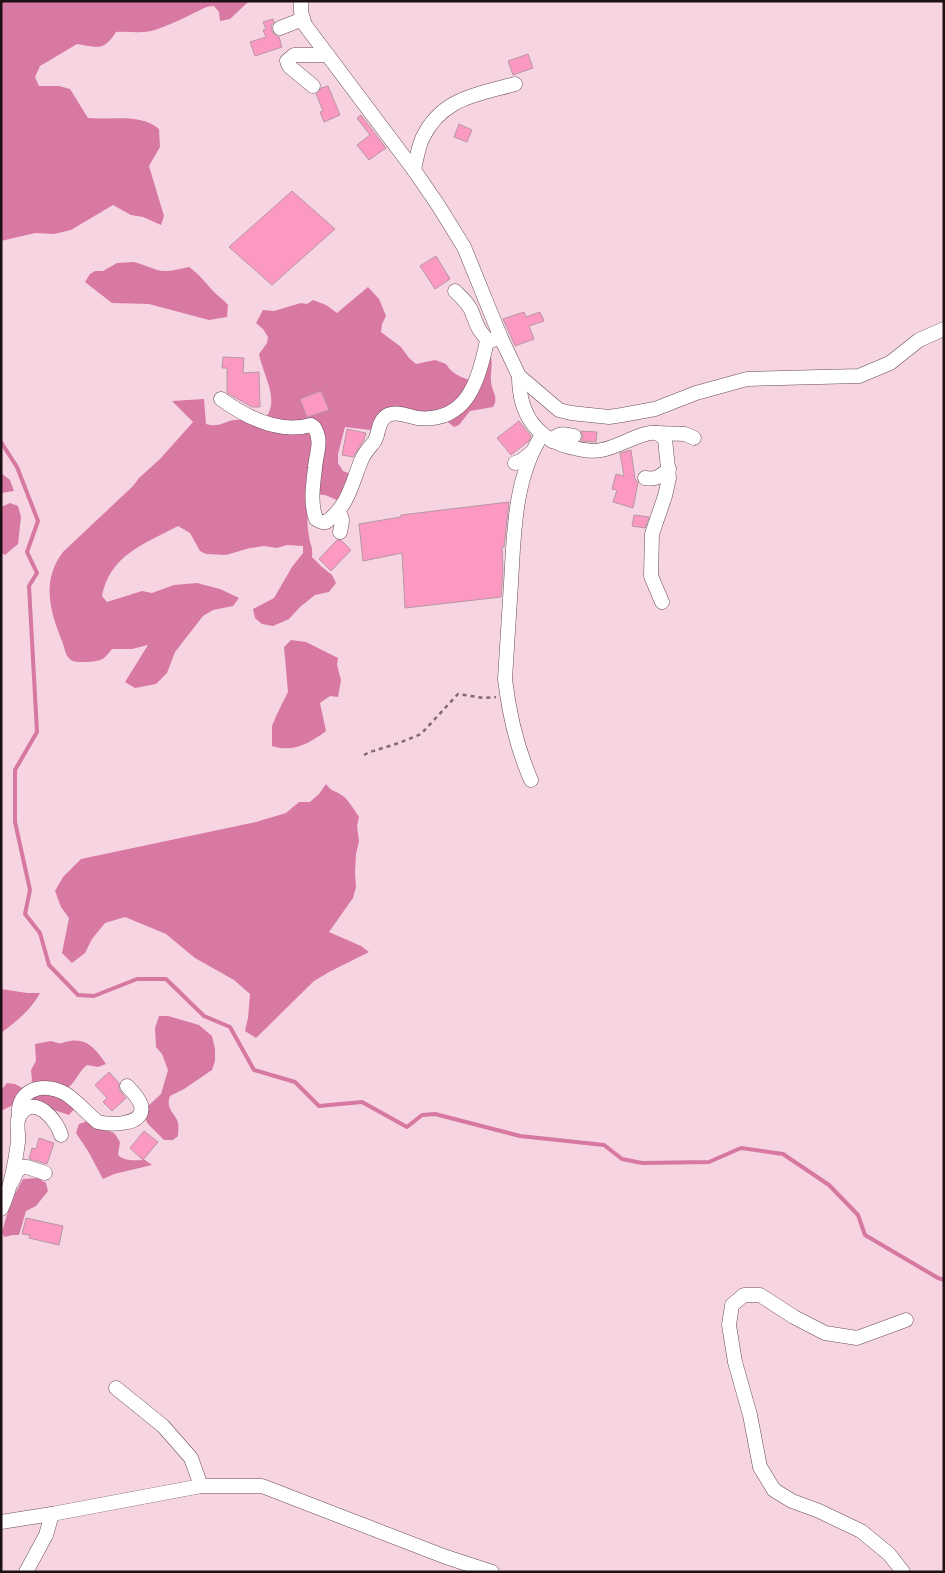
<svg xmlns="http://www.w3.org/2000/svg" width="945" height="1573" viewBox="0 0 945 1573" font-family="'Fira Sans Condensed',sans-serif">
<rect width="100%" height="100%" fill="#f6d4e1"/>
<g fill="#d879a3">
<path d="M1,1H249L230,19L220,21L219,12L214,6C206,6 203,9 196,12C183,19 169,25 155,30C142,34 129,31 116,32C103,52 98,47 77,44L40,66L35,77L39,86H59L70,89L88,118C110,120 142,113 159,129L160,147L149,166L164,216L161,225L143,217L131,215L113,205L71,230L54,234L35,233L1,241Z"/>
<path d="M134,262C142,264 149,267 157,270C167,273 179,269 189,267C199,274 205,282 213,291C218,296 223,299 228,305L227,317L209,320L149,304L112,303L85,282L90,274L95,271H103L117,263Z"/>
<path d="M368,287L379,299L386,316L382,324L381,332L401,347L409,358L416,364L435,360L446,364C454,377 467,379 481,383L488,357H491C493,366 490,374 491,382C492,392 499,397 493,407L470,411L459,425L454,427L437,413L410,414L377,425L370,430L345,427L338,454V463L343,471L351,474L341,499L337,500L325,495L308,494C308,508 306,522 309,536C310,546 313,545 312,557L322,567L332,575L336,583L329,592L315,595L300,607L289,619L273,626L262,624L255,618L253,609L274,598L292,567L303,553V546L287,545L277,548L264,546L250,548L226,555L206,554L200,551L190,533L178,526C144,544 110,555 102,596L107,602L142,591L152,593L174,585L197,583L220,589L239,598L233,606L213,610L203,616L175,652L167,673L156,684L135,688L125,682L148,645L132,649H112C109,653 104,659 100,660C96,662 77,663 73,661C65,658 65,648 62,641C50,611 41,581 63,552L133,486L139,478L160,459L193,422L172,401L204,399L206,424C221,429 227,418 241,420C247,420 254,424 260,426C263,421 267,417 269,412C277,395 262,371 259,354L267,343L268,337L263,329L256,323L263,310L274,311L301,303L307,304L313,300L326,305L337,313Z"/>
<path d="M1,473L10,480L14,491L1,493Z"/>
<path d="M10,503L18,506L21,517L18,544L5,555L1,553V507Z"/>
<path d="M291,640L306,642L338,658L337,665L341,680L338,697L330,696L320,703L326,731C310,743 293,753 272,746V726L277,714L288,692L284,647Z"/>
<path d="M326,784C331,792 337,791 343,796C350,802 354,810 359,817L357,826L359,841L356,854L355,873L356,887L353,898L329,932L361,946L369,952L329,972L314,981L256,1038L245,1031L248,1018L250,994L234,980L195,958L166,934L125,917L105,923L92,939L85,953L72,963L62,953L69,918L61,907L55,891L63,877L81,859L256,822L286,813L299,802H310L319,794Z"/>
<path d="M1,989L27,993H40C30,1011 17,1021 1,1033Z"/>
<path d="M159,1016H168L199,1025L212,1036L215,1049V1061L212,1070L184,1089L170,1096C165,1110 176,1113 178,1123C179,1127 178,1132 178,1136L173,1140H164L148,1124L144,1117L147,1107L161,1094L168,1070L162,1054L156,1047L155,1028Z"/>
<path d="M51,1041C63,1045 59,1043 70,1041C88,1038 97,1051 106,1064L98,1067L87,1065C79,1071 76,1081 69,1087L68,1095L75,1108L69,1115L54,1110L47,1104L38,1101L23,1100L1,1111V1090L7,1083L15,1084L26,1090L32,1081L31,1070L36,1061L35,1044Z"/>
<path d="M91,1120L115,1134L120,1142L118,1155C125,1162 136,1160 145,1160L152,1165L114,1174L103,1179L88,1151L76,1133L79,1124Z"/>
<path d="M38,1178L46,1183L48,1191L36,1206L26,1211L19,1235H13L4,1237L2,1232L11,1201L23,1179Z"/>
</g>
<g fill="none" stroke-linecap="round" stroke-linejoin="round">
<path stroke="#d678a1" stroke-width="4" d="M1,442L17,467L38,521L27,552L37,573L29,586L37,732L15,770V822L30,890L25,914L40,933L49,965L78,995L94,996L137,979H166L204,1016L230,1027L254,1070L295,1082L319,1106L362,1102L407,1127L422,1115L435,1114L520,1136L604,1145L622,1159L642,1163L709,1162L741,1148L783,1154L829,1185L858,1215L865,1235L938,1278L944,1280"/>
</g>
<g fill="#fb99c3" stroke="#b797a3">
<path d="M273,19L274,22L271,26L272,31L274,34L279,37L282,47L255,56L250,42L266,37L263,30L266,29L263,22Z"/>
<path d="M528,54L533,68L513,75L508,61Z"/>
<path d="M328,86L340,115L324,122L320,112L323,111L316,94L321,88Z"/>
<path d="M361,115L386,148L369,160L357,145L370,135L357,118Z"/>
<path d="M459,124L472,130L467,142L454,137Z"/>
<path d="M292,191L335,229L272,285L229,247Z"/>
<path d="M436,256L450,279L435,289L420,266Z"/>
<path d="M524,312L526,317L540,312L544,321L529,326L534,339L515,346L503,319Z"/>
<path d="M223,357L244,358L243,373L259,372L260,407H252L227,393V368H222Z"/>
<path d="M321,391L329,410L307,417L300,399Z"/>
<path d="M519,421L531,436L529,441L511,455L497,438Z"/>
<path d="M347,429L366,433L364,440L353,457L342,455Z"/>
<path d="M581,431L597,432L596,442L581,441L583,437Z"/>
<path d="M631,450L635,479L638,483L633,508L613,502L617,490L612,489L616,474L624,476L620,453Z"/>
<path d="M509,502L504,547H502L503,570L501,597L405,608L402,553L363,561L359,524L401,517V515Z"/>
<path d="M634,515L649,517L645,528L632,526Z"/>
<path d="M337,540H341L351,550L331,571L319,559Z"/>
<path d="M109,1072L119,1083V1089L126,1098L112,1111L103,1102L107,1098L95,1085Z"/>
<path d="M144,1131L158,1142L143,1160L130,1148Z"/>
<path d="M39,1138L54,1143L47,1164L29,1159L32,1148L36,1149Z"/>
<path d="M26,1218L63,1226L59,1245L29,1238L30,1235L22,1234Z"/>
</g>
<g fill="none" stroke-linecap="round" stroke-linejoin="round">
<g stroke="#6a4d59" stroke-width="15">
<g id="minor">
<path d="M301,1V12L305,25L414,170L438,205L464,247L501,338L519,376L559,410L571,413L609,417L622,415L655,409L696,393L747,379L859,376L890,363L919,340L944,329"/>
<path d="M280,28L303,19"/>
<path d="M313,86L289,66L287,61L294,55H328"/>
<path d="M414,170C416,160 418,149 422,139C441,98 476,95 515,84"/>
<path d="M455,291C461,297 467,302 471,310C477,324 477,330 489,341"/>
<path d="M519,376C519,414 536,440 574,448C584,450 592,452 601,450C617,448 644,430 656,433C659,434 663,437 665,439L669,478L665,496L652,534L651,576L662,602"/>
<path d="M221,399C246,417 280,434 311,425L314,427C323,441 316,453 315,468C313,485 310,503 316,519L322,522H326C348,507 352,483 361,461C364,453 369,448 374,442C379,435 377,425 384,418C392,409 407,416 417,418C465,423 478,384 486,345L489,341L501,338"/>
<path d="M656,433L685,434L694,438"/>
<path d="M552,441C558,432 565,434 574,436"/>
<path d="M515,463L521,461L532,452"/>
<path d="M645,478C656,480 661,476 669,469"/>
<path d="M338,512C344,519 342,523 340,532"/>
<path d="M531,780C517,748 509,713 505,679C507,647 509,615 511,583C514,534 514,478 542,435"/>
<path d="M19,1117C16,1091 40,1082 62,1092C73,1096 87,1114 98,1122C110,1125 146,1126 141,1105C139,1098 132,1091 127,1086"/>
<path d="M12,1182L17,1171L22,1167H27L45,1173"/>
<path d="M1,1209C11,1189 15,1165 18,1142C19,1133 15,1122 20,1115C34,1093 57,1120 61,1135"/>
<path d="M116,1388L163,1426L191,1458L201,1486"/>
<path d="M1,1522L52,1514L201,1486H262L446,1557L492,1572"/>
<path d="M26,1572L46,1535L52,1514"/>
<path d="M903,1572L889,1554L861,1531L819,1511L792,1501L774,1490L760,1467L750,1415L735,1362L729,1325L732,1305L744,1295H760L794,1317L825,1333L857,1338L906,1320"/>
</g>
</g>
<path stroke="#806a73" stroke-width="2.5" stroke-dasharray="4 4" stroke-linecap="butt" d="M364,755L370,752L399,743L421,734L458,694L484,698L496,697"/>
<use href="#minor" stroke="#fff" stroke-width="14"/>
</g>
<rect width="945" height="1573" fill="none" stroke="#1d1116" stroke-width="5"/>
</svg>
